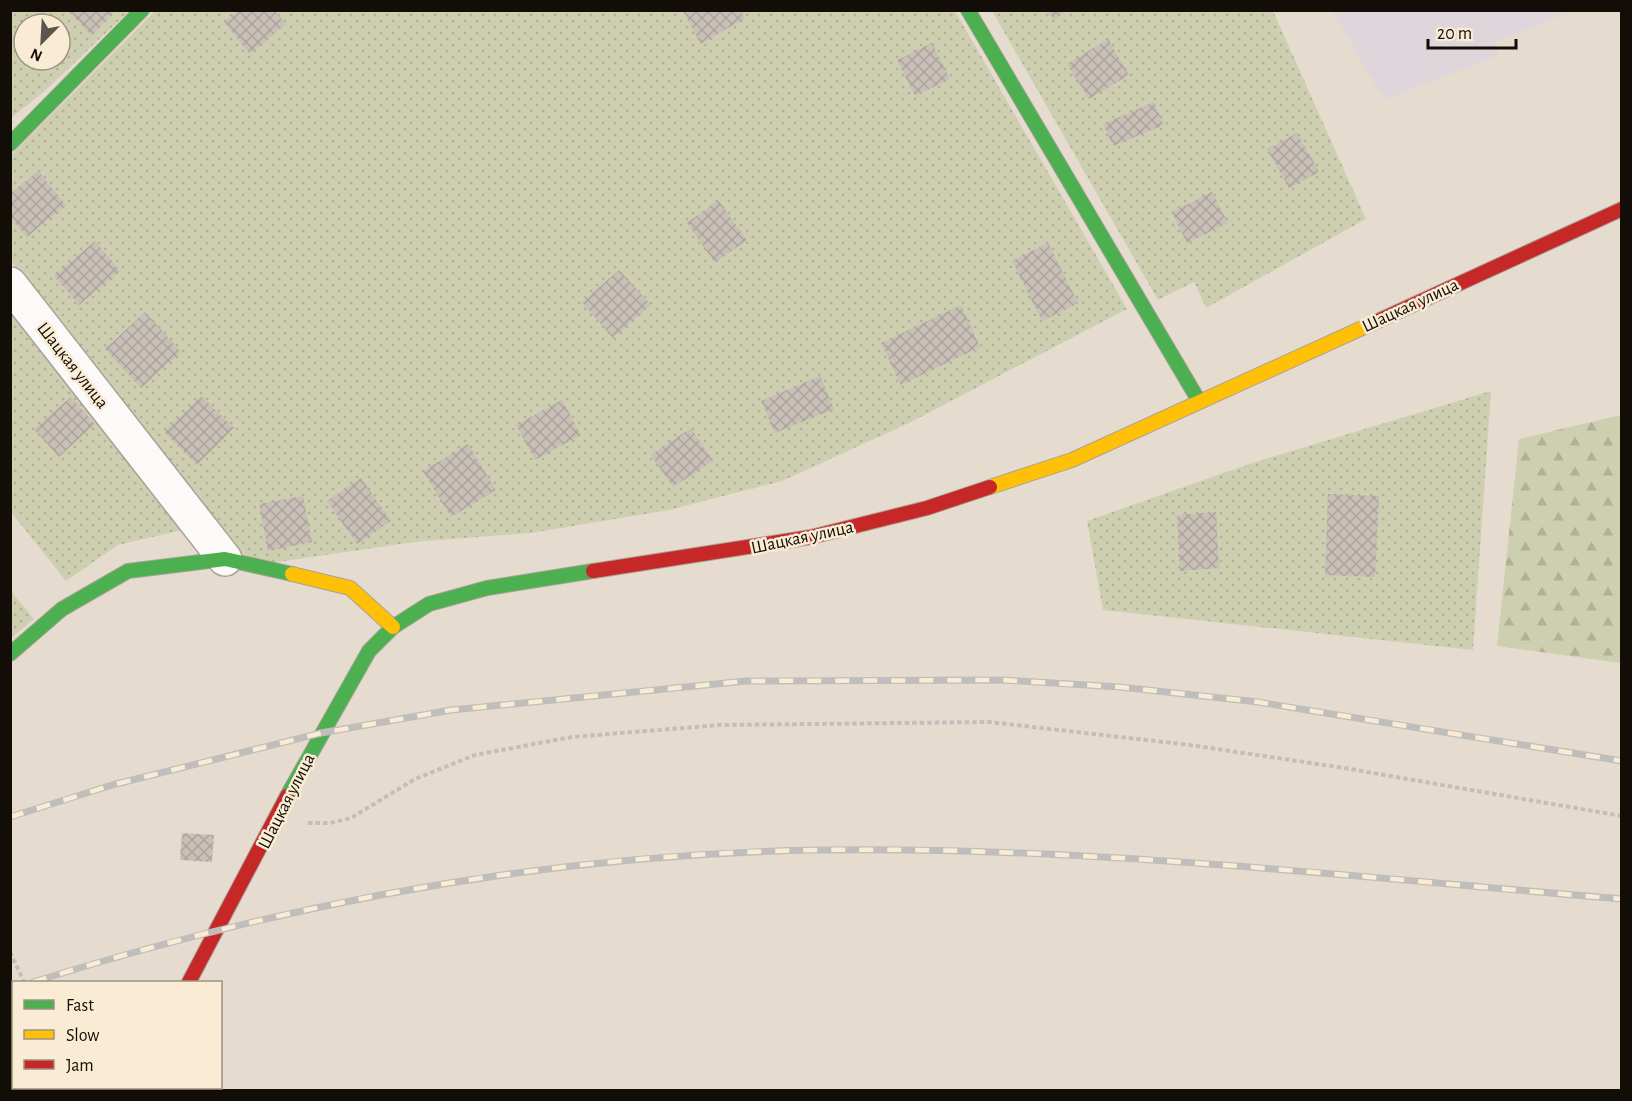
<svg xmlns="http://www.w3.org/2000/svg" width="1632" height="1101" viewBox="0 0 1632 1101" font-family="'Alegreya Sans',sans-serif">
<defs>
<pattern id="green-dots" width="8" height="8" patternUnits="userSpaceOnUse" patternTransform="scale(1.5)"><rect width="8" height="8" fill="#cecfb0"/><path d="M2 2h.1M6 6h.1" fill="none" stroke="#b0b196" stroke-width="1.8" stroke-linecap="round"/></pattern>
<pattern id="forest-firs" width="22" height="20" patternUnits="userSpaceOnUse" patternTransform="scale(1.5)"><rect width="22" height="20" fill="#cecfb0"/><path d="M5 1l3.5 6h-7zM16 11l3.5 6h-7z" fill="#b0b196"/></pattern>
<pattern id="building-cross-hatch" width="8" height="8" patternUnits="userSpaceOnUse" patternTransform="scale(1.5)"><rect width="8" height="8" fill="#c8bfb7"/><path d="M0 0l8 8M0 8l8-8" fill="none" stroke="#aba39c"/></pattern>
</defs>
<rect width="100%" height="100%" fill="#e5dccf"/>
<path fill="#dfd6dc" d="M1332,11H1572L1495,42L1499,55L1384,100Z"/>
<g fill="url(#green-dots)" fill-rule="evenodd">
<path d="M11,11H129L47,89L11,118ZM24,24H60V60H24Z"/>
<path d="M155,11H955L1127,309L909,423L782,481L669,510L531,533L414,542L264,564L231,548L188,484L11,261L10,156Z"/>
<path d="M992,11H1273L1366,219L1206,308L1194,282L1158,300Z"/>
<path d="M10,299L191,528L118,545L66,581L11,512Z"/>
<path d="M1491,391L1473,650L1103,610L1087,521L1252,463Z"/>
<path d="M10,590L34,619L10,639Z"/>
</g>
<path fill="url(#forest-firs)" d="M1621,415V663L1497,646L1519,439Z"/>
<g fill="url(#building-cross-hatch)">
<path d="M67,10H115L92,36Z"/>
<path d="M238,10H274L286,24L250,54L224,22Z"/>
<path d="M682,10H740L745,18L701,44Z"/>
<path d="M1047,10H1067L1054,20Z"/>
<path d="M1108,39L1129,75L1089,99L1067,64Z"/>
<path d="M932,43L950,79L915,96L897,60Z"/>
<path d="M1154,102L1164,125L1113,146L1103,124Z"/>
<path d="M1297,133L1319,172L1289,188L1267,149Z"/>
<path d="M38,171L66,205L27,237L10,217V194Z"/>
<path d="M1212,192L1228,223L1187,243L1172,212Z"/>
<path d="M718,200L747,240L715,263L687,223Z"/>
<path d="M95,241L120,271L79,305L54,276Z"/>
<path d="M1048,243L1078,303L1042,321L1012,261Z"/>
<path d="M619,270L651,305L613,338L582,302Z"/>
<path d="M961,305L980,347L901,385L881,343Z"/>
<path d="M145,312L181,352L141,388L105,349Z"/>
<path d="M820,376L834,409L775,433L761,401Z"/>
<path d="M201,396L234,428L197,465L164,432Z"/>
<path d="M71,397L95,424L59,457L34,429Z"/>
<path d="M562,400L581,435L535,460L516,425Z"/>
<path d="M691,428L713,461L673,487L651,455Z"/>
<path d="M468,444L496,490L451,517L423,471Z"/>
<path d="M361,478L391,521L357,544L327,501Z"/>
<path d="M1328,494L1379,496L1375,577L1325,575Z"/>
<path d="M303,496L312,542L268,551L259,504Z"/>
<path d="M1216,512L1219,568L1180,571L1177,515Z"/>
<path d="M182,833L214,835L212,862L180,860Z"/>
</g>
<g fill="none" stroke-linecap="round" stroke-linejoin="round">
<g stroke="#a8a197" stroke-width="36">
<path id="street" d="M10,284L225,559"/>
</g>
<g stroke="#a8a197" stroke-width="16">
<g id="fast">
<path d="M968,10L1199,401"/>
<path d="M10,144L142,10"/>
<path d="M10,654L62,609L128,571L225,559L292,574"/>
<path d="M287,796L369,651L393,627L429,604L487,588L593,571"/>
<path d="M127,1090L129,1088"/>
</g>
</g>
<g stroke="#a8a197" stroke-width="16">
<g id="slow">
<path d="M990,487L1072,460L1371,324"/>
<path d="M292,574L350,588L393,627"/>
</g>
</g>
<g stroke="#a8a197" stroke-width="16">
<g id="jam">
<path d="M1371,324L1622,209"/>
<path d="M593,571L811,537L927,508L990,487"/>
<path d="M189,982L287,796"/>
</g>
</g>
<g stroke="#c2bfbb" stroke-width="4" stroke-dasharray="4.5 3" stroke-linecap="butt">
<path d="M308,823H330L351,818L415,779L475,755L572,737L720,725L989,722L1190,745L1344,768L1622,816"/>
<path d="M10,952L24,982"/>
<path d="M82,1088L83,1090"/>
</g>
<use href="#street" stroke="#fbfaf8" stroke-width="33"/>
<use href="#fast" stroke="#4caf50" stroke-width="14"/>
<use href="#slow" stroke="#ffc107" stroke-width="14"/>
<use href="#jam" stroke="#c62828" stroke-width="14"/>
<g stroke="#c0bebb" stroke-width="7">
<g id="rail">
<path d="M10,817L112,785L321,733L451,710L746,681L1002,680L1120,687L1258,702L1622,761"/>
<path d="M33,982C287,903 550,854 817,850C1086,846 1354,877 1622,899"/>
<path d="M10,990L14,989"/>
</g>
</g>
<use href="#rail" stroke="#faecd4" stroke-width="4.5" stroke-dasharray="14" stroke-linecap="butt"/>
</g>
<g text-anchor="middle" stroke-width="5" stroke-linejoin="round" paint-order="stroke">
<g font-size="18" fill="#120d06" stroke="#faecd4">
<text transform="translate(1410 305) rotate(-25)" y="6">Шацкая улица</text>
<text transform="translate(73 365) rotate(52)" y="6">Шацкая улица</text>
<text transform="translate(802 537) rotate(-12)" y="6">Шацкая улица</text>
<text transform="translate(286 801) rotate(-63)" y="6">Шацкая улица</text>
</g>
</g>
<rect width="1632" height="1101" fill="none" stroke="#120d06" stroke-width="24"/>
<rect x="12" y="981" width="210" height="108" fill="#faecd4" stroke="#9d9382" stroke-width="1.5"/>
<rect x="24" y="1000" width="30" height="9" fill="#4caf50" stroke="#9d9382" stroke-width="1.5"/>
<text x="66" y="1011" font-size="18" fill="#120d06">Fast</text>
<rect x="24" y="1030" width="30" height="9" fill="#ffc107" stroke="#9d9382" stroke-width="1.5"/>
<text x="66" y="1041" font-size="18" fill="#120d06">Slow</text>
<rect x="24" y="1060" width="30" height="9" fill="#c62828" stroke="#9d9382" stroke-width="1.5"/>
<text x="66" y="1071" font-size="18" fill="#120d06">Jam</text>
<g transform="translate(42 42) rotate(204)"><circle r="28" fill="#faecd4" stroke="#9d9382" stroke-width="1.5"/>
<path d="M0-4.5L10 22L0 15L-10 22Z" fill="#5c554c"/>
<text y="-9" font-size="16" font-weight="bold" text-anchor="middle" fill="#120d06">N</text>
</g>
<path d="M1428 39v9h88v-9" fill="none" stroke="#120d06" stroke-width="3"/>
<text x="1437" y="39" font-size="18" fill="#120d06" stroke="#faecd4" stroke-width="4.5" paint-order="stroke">20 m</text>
</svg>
